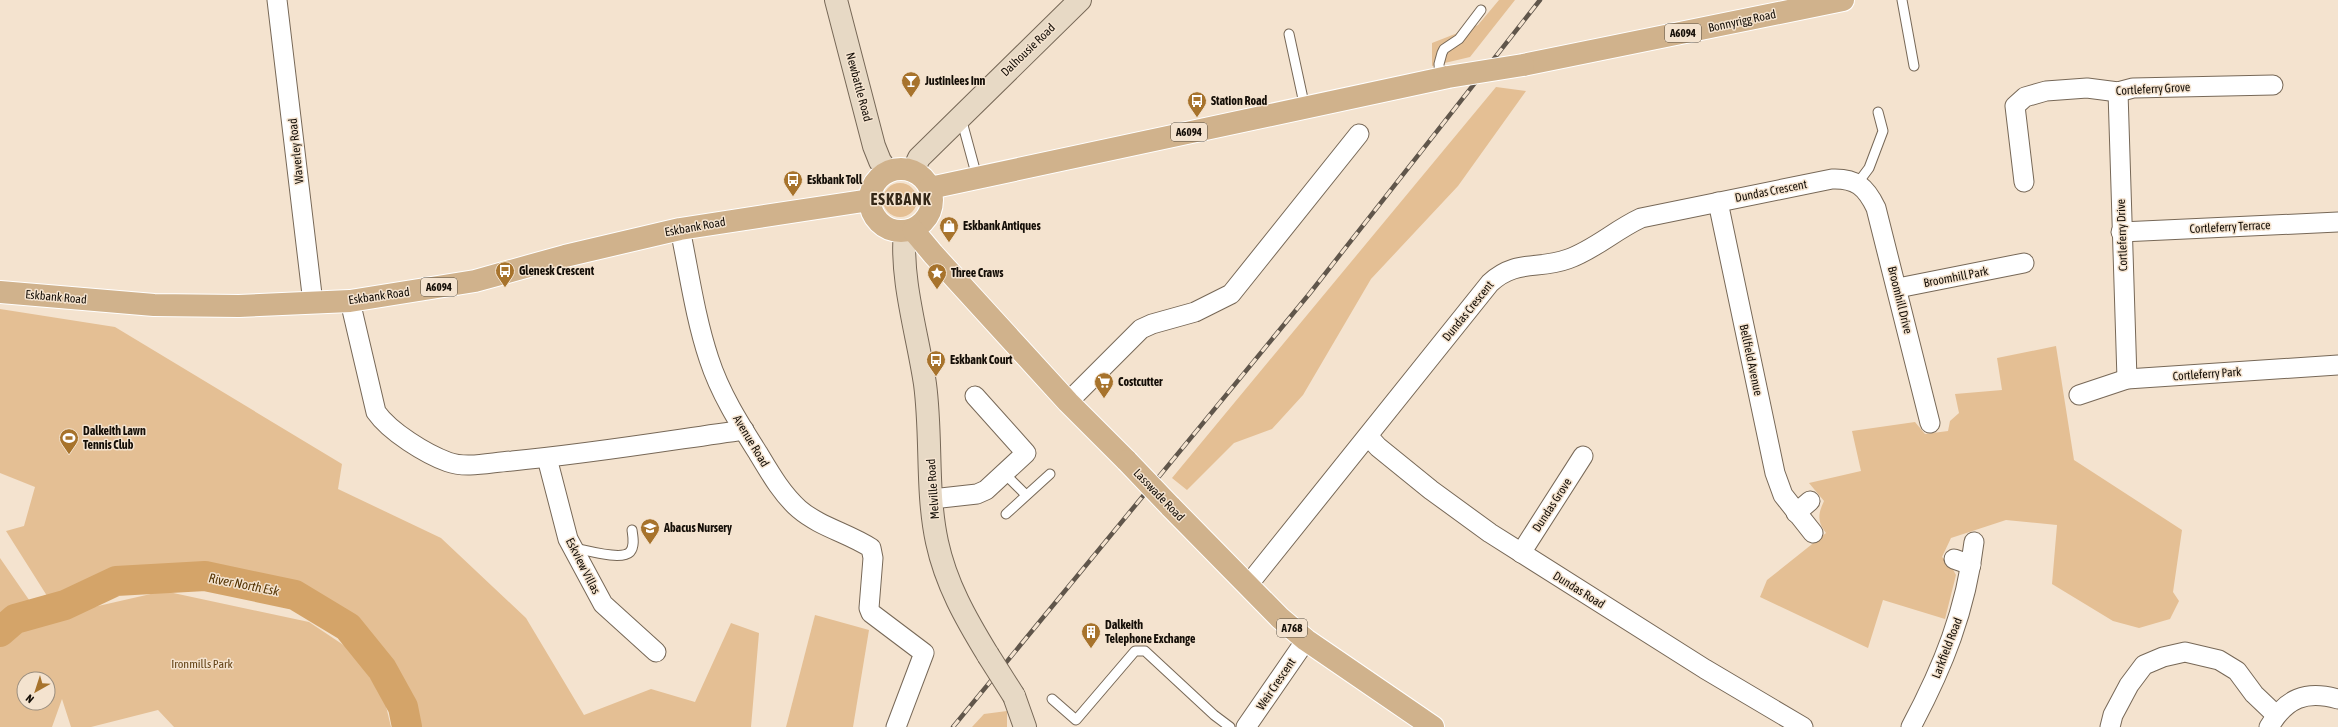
<svg xmlns="http://www.w3.org/2000/svg" width="2338" height="727" viewBox="0 0 2338 727" font-family="'Asap Condensed',sans-serif">
<rect width="100%" height="100%" fill="#f4e3cf"/>
<g fill="#e4bf94" fill-rule="evenodd">
<path d="M1499,0H1515L1470,57L1432,66V43L1478,25Z"/>
<path d="M1496,87L1526,91L1458,186L1371,279L1303,395L1272,429L1234,443L1187,490L1172,478Z"/>
<circle cx="900" cy="200" r="17"/>
<path d="M0,309L115,327L342,464L338,489L441,538L526,618L584,715L651,689L695,702L731,623L759,633L751,727H415L395,669L349,617L304,588L253,574L178,564L107,576L49,599L6,531L24,526L35,487L0,473Z"/>
<path d="M2056,346L2074,460L2182,530L2173,592L2179,601L2170,619L2139,628L2113,621L2052,584L2057,525L2006,520L1951,538L1942,557L1950,564L1956,575L1945,619L1883,600L1868,648L1760,597L1767,580L1826,533C1817,521 1818,514 1824,501L1809,483L1861,471L1852,431L1915,422L1925,434L1948,431L1950,421L1959,413L1955,394L2002,390L1997,358Z"/>
<path d="M0,558L45,623L76,611L164,591L309,622L354,652L385,702L391,727H174L158,710L91,727H71L62,699L52,727H0ZM24,679H48V703H24Z"/>
<path d="M815,615L869,630L853,727H786Z"/>
<path d="M1007,711V727H972L984,714Z"/>
</g>
<g fill="none" stroke-linecap="round" stroke-linejoin="round">
<path stroke="#d4a469" stroke-width="30" d="M0,632L15,619L65,605L116,581L205,576L295,595L348,627L382,669L403,707L407,727"/>
<g stroke="#776857" stroke-width="11">
<g id="service">
<path d="M1902,0L1914,66"/>
<path d="M1289,34L1305,108"/>
<path d="M1440,79L1439,64L1442,53L1444,49L1459,39L1481,10"/>
<path d="M961,118L977,177"/>
<path d="M1857,184L1869,168L1883,131L1878,112"/>
<path d="M1004,473L1026,495"/>
<path d="M1006,514L1050,474"/>
<path d="M574,548C586,550 621,561 630,552C635,546 633,537 632,530"/>
<path d="M1052,699L1076,720L1135,651H1145L1214,715L1230,727"/>
</g>
</g>
<g stroke="#776857" stroke-width="21">
<g id="minor">
<path d="M277,0L313,303"/>
<path d="M2118,92L2127,379"/>
<path d="M2024,182L2015,106L2025,97L2046,91L2087,88L2118,92L2133,88L2273,85"/>
<path d="M1718,202L1775,473L1783,495L1813,533"/>
<path d="M680,229C689,272 695,317 709,359C720,393 739,423 758,453C770,473 782,494 799,509C820,527 848,533 871,548L873,558L869,608L871,613L924,653L896,727"/>
<path d="M2121,232L2338,222"/>
<path d="M1898,288L2024,263"/>
<path d="M350,301L376,412C390,432 426,454 448,462C467,469 492,462 512,461C589,454 666,441 744,430"/>
<path d="M2079,395L2127,379L2338,365"/>
<path d="M1068,402L1141,329L1152,324L1195,312L1231,294L1359,134"/>
<path d="M1368,436L1378,447L1431,490L1490,533L1705,669L1803,727"/>
<path d="M547,458L568,539L603,604L656,652"/>
<path d="M932,499L977,494L986,490L1026,453L975,396"/>
<path d="M1796,513L1810,501"/>
<path d="M1521,553L1583,456"/>
<path d="M1954,559L1971,565"/>
<path d="M1248,585L1490,283C1516,259 1538,270 1568,259C1594,250 1615,230 1641,218L1832,179C1856,178 1866,187 1876,208L1930,423"/>
<path d="M1246,727L1306,640"/>
<path d="M1911,727C1943,667 1966,610 1974,542"/>
<path d="M2110,727L2113,715L2129,685L2144,665L2163,657L2185,652L2219,660L2237,671L2254,694L2276,715"/>
<path d="M2269,727C2286,698 2306,690 2338,699"/>
</g>
</g>
<g stroke="#776857" stroke-width="24">
<g id="secondary">
<path d="M836,0L874,146L880,161L887,171"/>
<path d="M913,171L919,158L1080,0"/>
<path d="M905,231C900,279 918,336 925,384C932,436 926,491 937,542C946,584 966,619 988,655"/>
<path d="M1014,696L1025,727"/>
</g>
</g>
<g stroke="#fff" stroke-width="24">
<g id="primary">
<path d="M1523,65L1843,0"/>
<circle cx="901" cy="200" r="31"/>
<path d="M930,188L1448,77"/>
<path d="M913,230L933,254L1068,402L1127,461"/>
<path d="M0,292L154,305L239,306L350,301L475,281L565,256L680,229L870,200"/>
<path d="M1170,506L1280,618L1306,640L1433,727"/>
</g>
</g>
<use href="#service" stroke="#fff" stroke-width="9"/>
<use href="#minor" stroke="#fff" stroke-width="19"/>
<use href="#secondary" stroke="#e7d9c5" stroke-width="22"/>
<use href="#primary" stroke="#d0b28c" stroke-width="22"/>
<g stroke="#60564b" stroke-width="4.5">
<path id="rail" d="M953,727L1310,293L1540,0"/>
</g>
<use href="#rail" stroke="#f4e3cf" stroke-width="3" stroke-dasharray="9" stroke-linecap="butt"/>
<g stroke="#776857" stroke-width="24" stroke-linecap="butt">
<path id="secondary-bridge" d="M988,655L1014,696"/>
</g>
<g stroke="#fff" stroke-width="24" stroke-linecap="butt">
<g id="primary-bridge">
<path d="M1448,77L1523,65"/>
<path d="M1127,461L1170,506"/>
</g>
</g>
<use href="#secondary-bridge" stroke="#e7d9c5" stroke-width="22"/>
<use href="#primary-bridge" stroke="#d0b28c" stroke-width="22"/>
</g>
<defs>
<g id="bar-pin" transform="scale(1)"><path d="M0 17L-7.5 6A9.5 9.5 0 1 1 7.5 6Z" fill="#a7732c" stroke="#f4e3cf"/><path d="M-6-5H6L.8 .8V4.5H3.5V6h-7V4.5H-.8V.8Z" fill="#fff"/></g>
<g id="bus-pin" transform="scale(1)"><path d="M0 17L-7.5 6A9.5 9.5 0 1 1 7.5 6Z" fill="#a7732c" stroke="#f4e3cf"/><path d="M-5-6H5V4H4V6H2V4H-2V6H-4V4H-5ZM-3.5-4V0h7V-4ZM-3.5 1.2v1.5H-2V1.2ZM2 1.2v1.5H3.5V1.2Z" fill="#fff"/></g>
<g id="shop-pin" transform="scale(1)"><path d="M0 17L-7.5 6A9.5 9.5 0 1 1 7.5 6Z" fill="#a7732c" stroke="#f4e3cf"/><path d="M-5-2.5h2.3a2.7 3.5 0 0 1 5.4 0H5L5.5 6h-11ZM-1.5-2.5h3a1.5 2.3 0 0 0-3 0Z" fill="#fff"/></g>
<g id="sight-pin" transform="scale(1)"><path d="M0 17L-7.5 6A9.5 9.5 0 1 1 7.5 6Z" fill="#a7732c" stroke="#f4e3cf"/><path d="M0-6L1.8-2.2L6-1.7L2.9 1.2L3.7 5.4L0 3.3L-3.7 5.4L-2.9 1.2L-6-1.7L-1.8-2.2Z" fill="#fff"/></g>
<g id="supermarket-pin" transform="scale(1)"><path d="M0 17L-7.5 6A9.5 9.5 0 1 1 7.5 6Z" fill="#a7732c" stroke="#f4e3cf"/><path d="M-6-5.5h2.5l.6 2H6L4.5 2H-2.5L-4.4-4H-6ZM-1.5 3.2a1.3 1.3 0 1 0 .1 0ZM3 3.2a1.3 1.3 0 1 0 .1 0Z" fill="#fff"/></g>
<g id="stadium-pin" transform="scale(1)"><path d="M0 17L-7.5 6A9.5 9.5 0 1 1 7.5 6Z" fill="#a7732c" stroke="#f4e3cf"/><path d="M0-5a6.5 5 0 1 0 0 10a6.5 5 0 1 0 0-10ZM-3.5-1.8h7v3.6h-7Z" fill="#fff"/></g>
<g id="school-pin" transform="scale(1)"><path d="M0 17L-7.5 6A9.5 9.5 0 1 1 7.5 6Z" fill="#a7732c" stroke="#f4e3cf"/><path d="M0-5L7-2L0 1L-7-2ZM-4 1L0 2.5L4 1V4Q0 6-4 4Z" fill="#fff"/></g>
<g id="building-pin" transform="scale(1)"><path d="M0 17L-7.5 6A9.5 9.5 0 1 1 7.5 6Z" fill="#a7732c" stroke="#f4e3cf"/><path d="M-4-6H4V6H1V3H-1V6H-4ZM-2.5-4.3h1.7v1.8h-1.7ZM.8-4.3h1.7v1.8H.8ZM-2.5-1h1.7V.8h-1.7ZM.8-1h1.7V.8H.8Z" fill="#fff"/></g>
</defs>
<g fill-rule="evenodd">
<use href="#bar-pin" x="911" y="81"/>
<use href="#bus-pin" x="1197" y="101"/>
<use href="#bus-pin" x="793" y="180"/>
<use href="#shop-pin" x="949" y="226"/>
<use href="#bus-pin" x="505" y="271"/>
<use href="#sight-pin" x="937" y="273"/>
<use href="#bus-pin" x="936" y="360"/>
<use href="#supermarket-pin" x="1104" y="382"/>
<use href="#stadium-pin" x="69" y="438"/>
<use href="#school-pin" x="650" y="528"/>
<use href="#building-pin" x="1091" y="632"/>
</g>
<g text-anchor="middle" stroke-width="3" stroke-linejoin="round" paint-order="stroke">
<g fill="#f4e3cf" stroke="#574e43" stroke-width="1">
<rect x="1665" y="24" width="36" height="18" rx="3"/>
<rect x="1171" y="123" width="36" height="18" rx="3"/>
<rect x="421" y="278" width="36" height="18" rx="3"/>
<rect x="1277" y="619" width="30" height="18" rx="3"/>
</g>
<g font-size="11" font-weight="bold" fill="#140e07">
<text x="1683" y="37">A6094</text>
<text x="1189" y="136">A6094</text>
<text x="439" y="291">A6094</text>
<text x="1292" y="632">A768</text>
</g>
<g font-size="12" fill="#140e07" stroke="#f4e3cf">
<text transform="translate(1742 21) rotate(-12)" y="4">Bonnyrigg Road</text>
<text transform="translate(1028 50) rotate(-44)" y="4">Dalhousie Road</text>
<text transform="translate(859 87) rotate(75)" y="4">Newbattle Road</text>
<text transform="translate(2153 89) rotate(-3)" y="4">Cortleferry Grove</text>
<text transform="translate(296 151) rotate(-96)" y="4">Waverley Road</text>
<text transform="translate(1771 191) rotate(-11)" y="4">Dundas Crescent</text>
<text transform="translate(695 227) rotate(-10)" y="4">Eskbank Road</text>
<text transform="translate(2230 227) rotate(-3)" y="4">Cortleferry Terrace</text>
<text transform="translate(2122 235) rotate(-92)" y="4">Cortleferry Drive</text>
<text transform="translate(1956 277) rotate(-11)" y="4">Broomhill Park</text>
<text transform="translate(379 296) rotate(-8)" y="4">Eskbank Road</text>
<text transform="translate(56 297) rotate(5)" y="4">Eskbank Road</text>
<text transform="translate(1900 300) rotate(76)" y="4">Broomhill Drive</text>
<text transform="translate(1468 311) rotate(-51)" y="4">Dundas Crescent</text>
<text transform="translate(1751 360) rotate(78)" y="4">Bellfield Avenue</text>
<text transform="translate(2207 374) rotate(-4)" y="4">Cortleferry Park</text>
<text transform="translate(751 441) rotate(59)" y="4">Avenue Road</text>
<text transform="translate(933 489) rotate(-94)" y="4">Melville Road</text>
<text transform="translate(1159 495) rotate(46)" y="4">Lasswade Road</text>
<text transform="translate(1552 505) rotate(-57)" y="4">Dundas Grove</text>
<text transform="translate(583 566) rotate(63)" y="4">Eskview Villas</text>
<text transform="translate(1579 590) rotate(32)" y="4">Dundas Road</text>
<text transform="translate(1947 648) rotate(-69)" y="4">Larkfield Road</text>
<text transform="translate(1276 684) rotate(-56)" y="4">Weir Crescent</text>
</g>
<g font-size="12" font-weight="bold" fill="#140e07" stroke="#f4e3cf" text-anchor="start">
<text x="925" y="85">Justinlees Inn</text>
<text x="1211" y="105">Station Road</text>
<text x="807" y="184">Eskbank Toll</text>
<text x="963" y="230">Eskbank Antiques</text>
<text x="519" y="275">Glenesk Crescent</text>
<text x="951" y="277">Three Craws</text>
<text x="950" y="364">Eskbank Court</text>
<text x="1118" y="386">Costcutter</text>
<text x="83" y="435">Dalkeith Lawn<tspan x="83" dy="14">Tennis Club</tspan></text>
<text x="664" y="532">Abacus Nursery</text>
<text x="1105" y="629">Dalkeith<tspan x="1105" dy="14">Telephone Exchange</tspan></text>
</g>
<g font-size="12" fill="#644316" stroke="#f4e3cf">
<text x="202" y="668">Ironmills Park</text>
</g>
<g font-size="13" font-style="italic" fill="#553504" stroke="#f4e3cf">
<text transform="translate(244 584) rotate(11)" y="5">River North Esk</text>
</g>
<g font-size="16" font-weight="bold" letter-spacing="1" fill="#342717" stroke="#f4e3cf">
<text x="901" y="205">ESKBANK</text>
</g>
</g>
<g transform="translate(36 691) rotate(219)"><circle r="19" fill="#f4e3cf" stroke="#9a8e7f"/>
<path d="M0-3L7 15L0 10L-7 15Z" fill="#a7732c"/>
<text y="-6" font-size="11" font-weight="bold" text-anchor="middle" fill="#140e07">N</text>
</g>
</svg>
